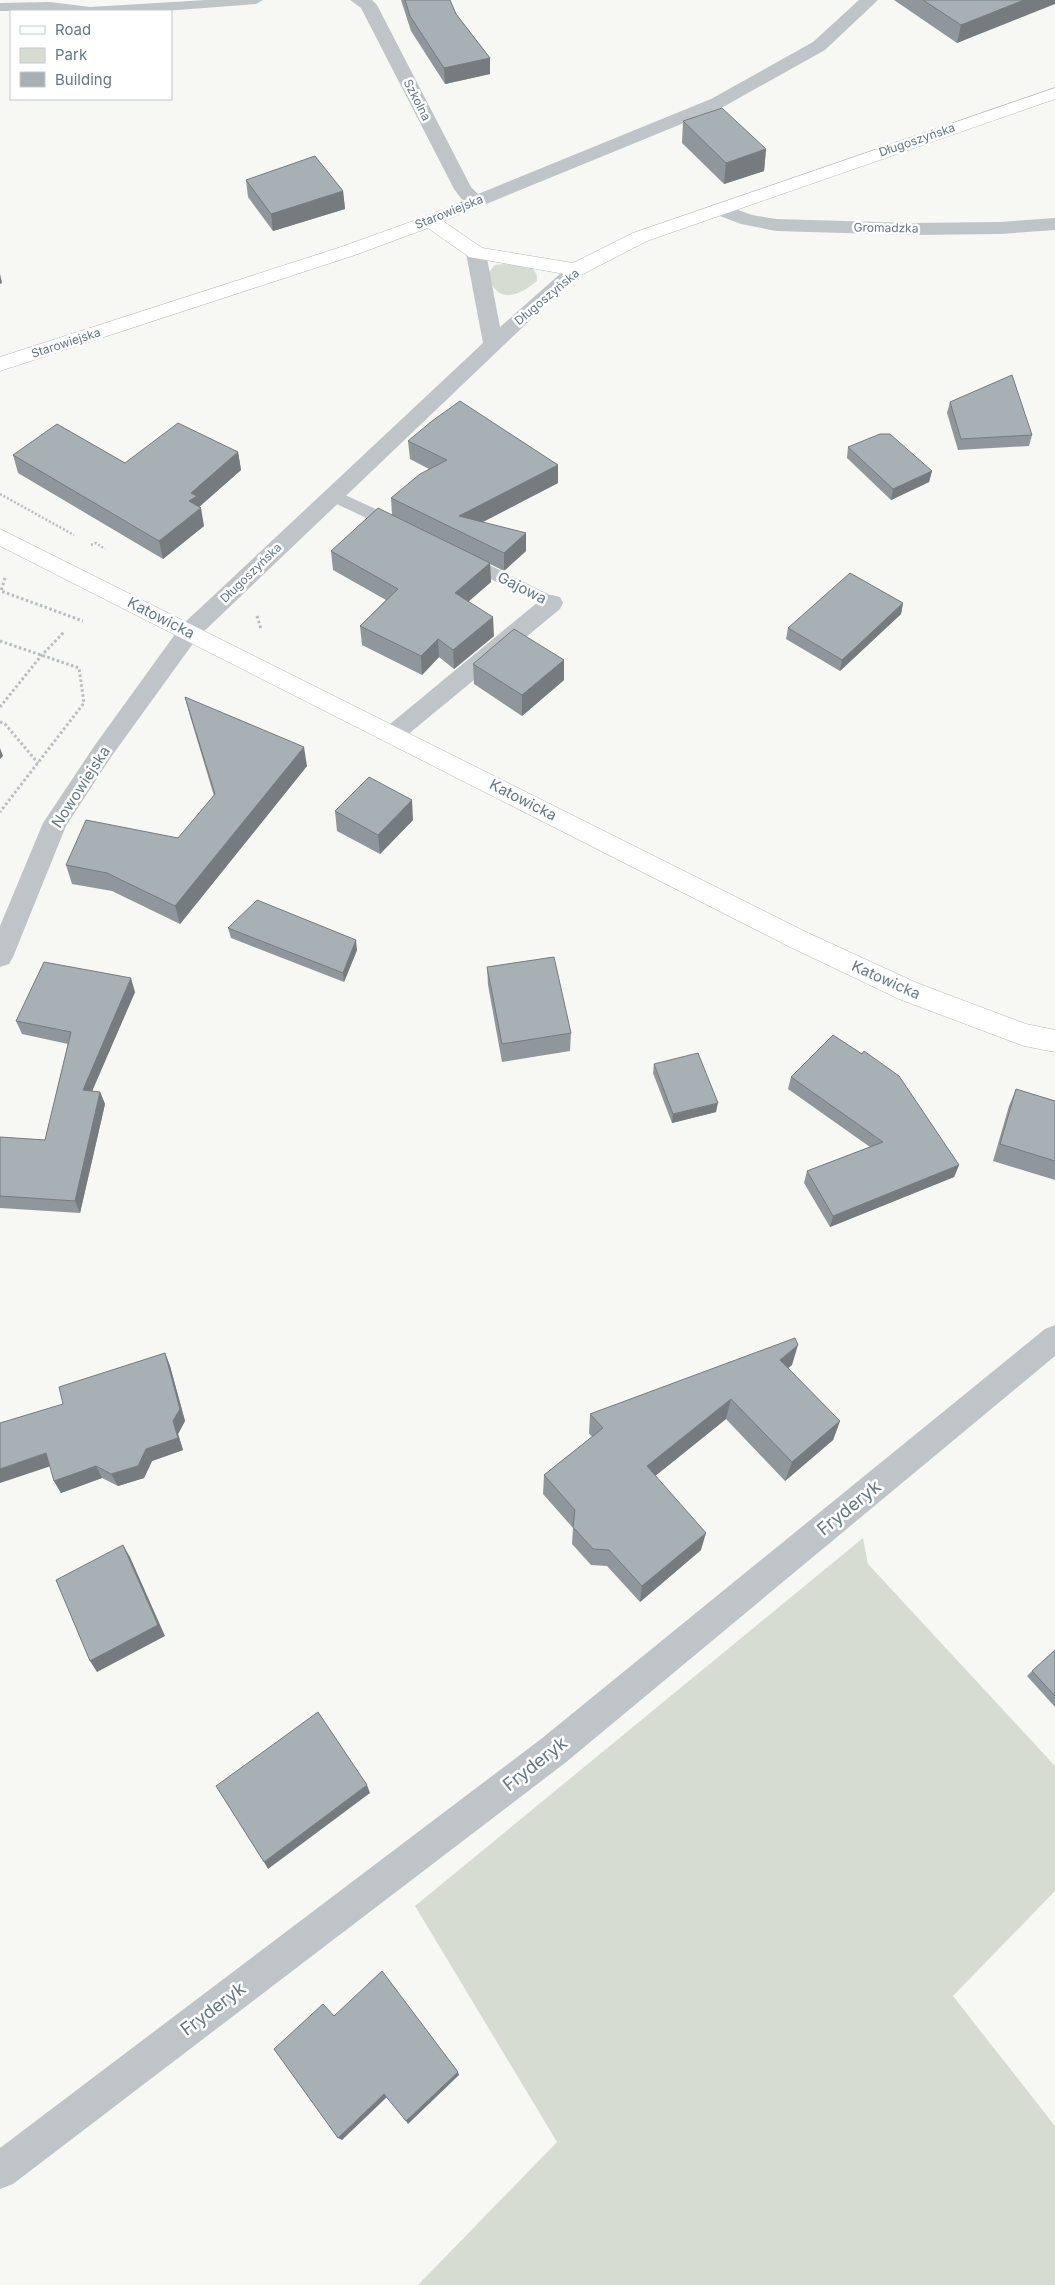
<svg xmlns="http://www.w3.org/2000/svg" width="1055" height="2285" viewBox="0 0 1055 2285" font-family="Inter,sans-serif">
<rect width="100%" height="100%" fill="#f7f7f4"/>
<g fill="#d7dcd3">
<path d="M504,264C517,265 539,263 537,281C516,298 497,304 487,274L495,265Z"/>
<path d="M863,1538L868,1564L1055,1766V1891L953,1996L1055,2126V2285H418L557,2142L415,1906Z"/>
</g>
<g fill="none" stroke-linecap="round" stroke-linejoin="round">
<g stroke="#b2b8bc" stroke-width="1">
<g id="secondary">
<path d="M1055,88V99L647,241L583,274L576,276L469,257L428,228L355,255L0,371V357L341,247L430,215L437,217L482,248L573,263L633,233Z"/>
<path d="M0,529L806,932L917,983L1026,1024L1055,1030V1052L1024,1046L899,999L788,946L0,546Z"/>
</g>
</g>
<g stroke="#b9bdbf" stroke-width="2.5" stroke-dasharray="2 2" stroke-linecap="butt">
<path d="M0,494L74,535"/>
<path d="M91,545L96,543L105,549"/>
</g>
<g stroke="#b9bdbf" stroke-width="3" stroke-dasharray="2.5 2.5" stroke-linecap="butt">
<path d="M5,578L1,591L83,621"/>
<path d="M257,616L261,629"/>
<path d="M0,641L79,668L84,703L0,812"/>
<path d="M0,707L41,656L64,632"/>
<path d="M0,722L5,724L38,763"/>
</g>
<g fill="#bfc4c8" fill-rule="evenodd">
<path d="M206,0H263L256,4L165,11H0V3L50,2L90,7Z"/>
<path d="M332,489L404,522L406,526L404,530L398,532L392,530L326,499L324,495L326,491Z"/>
<path d="M465,553L558,599L561,603L558,607L552,609L546,607L459,563L456,559L459,555Z"/>
</g>
<g fill="#bfc4c8" fill-rule="evenodd">
<path d="M350,0H372L377,5L471,187L478,194L711,99L813,42L859,0H878L825,50L723,107L430,227L423,225L420,221L423,217L463,201L454,189L361,8Z"/>
<path d="M719,203L752,215L776,219L912,223L1000,222L1055,218V230L1000,234L912,235L776,231L741,224L712,213L709,209L712,205Z"/>
<path d="M476,247L483,249L486,253L500,327L569,266L576,264L583,266L586,270L549,302L197,638L111,757L66,826L13,957L9,964L0,967V926L43,823L95,745L181,626L483,343L466,253L469,249Z"/>
<path d="M552,595L560,597L563,603L560,609L400,741L392,744L384,741L380,735L384,729L544,597Z"/>
<path d="M1055,1325V1356L565,1763L13,2184L0,2189V2148L541,1739L1045,1329Z"/>
</g>
<use href="#secondary" fill="#fff" fill-rule="evenodd"/>
</g>
<g fill="#90979c">
<path d="M401,0H450L456,14L490,58V74L445,84L411,31Z"/>
<path d="M894,0H1055L957,43Z"/>
<path d="M683,121L766,149L764,171L724,184L682,143Z"/>
<path d="M246,180L343,191L345,209L273,231L248,197Z"/>
<path d="M950,402L1032,435L1029,446L958,450L947,413Z"/>
<path d="M408,441L558,465V483L482,522L526,533V551L504,571L490,564L491,582L468,602L494,636L454,669L439,657L422,675L362,645L360,626L386,600L333,570L331,551L392,515L391,498L429,469L410,459Z"/>
<path d="M848,447L932,471L929,482L891,500L847,458Z"/>
<path d="M238,452L241,470L199,507L204,526L163,559L18,473L13,455L125,463Z"/>
<path d="M903,603L901,614L840,671L786,639L788,628Z"/>
<path d="M564,660V680L522,716L474,684L473,664Z"/>
<path d="M185,697L307,766L180,924L112,891L72,884L66,865L178,838L214,796L190,716Z"/>
<path d="M335,811L413,820L380,854L337,831Z"/>
<path d="M228,928L357,950L344,982L231,938Z"/>
<path d="M487,967L571,1033L570,1051L502,1062L488,985Z"/>
<path d="M135,992L92,1091L100,1092L105,1104L80,1213L0,1208V1137L45,1140L68,1044L22,1034L16,1021Z"/>
<path d="M862,1054L959,1165L954,1177L830,1227L804,1183L807,1171L870,1147L788,1089L791,1077Z"/>
<path d="M654,1064L716,1112L672,1123L653,1073Z"/>
<path d="M1016,1089L1055,1101V1180L993,1161L1009,1106Z"/>
<path d="M165,1353L170,1366L185,1421L178,1434L183,1450L152,1461L144,1478L118,1486L102,1478L61,1493L54,1481L50,1466L63,1404Z"/>
<path d="M792,1365L788,1368L840,1421L833,1440L785,1481L726,1419L655,1476L701,1550L640,1602L607,1566L591,1565L572,1544L573,1528L543,1494L544,1475L592,1437L589,1433L590,1414Z"/>
<path d="M1055,1650V1707L1027,1676L1032,1671Z"/>
</g>
<g fill="#757b7f">
<path d="M1024,0H1055V4L957,43L961,25Z"/>
<path d="M490,58V74L445,84L444,68Z"/>
<path d="M766,149L764,171L724,184L726,163Z"/>
<path d="M343,191L345,209L273,231L271,214Z"/>
<path d="M0,274L2,283L0,284Z"/>
<path d="M238,452L241,470L199,507L201,508L204,526L163,559L159,541L189,501L191,493Z"/>
<path d="M558,465V483L462,533L459,516Z"/>
<path d="M932,471L929,482L891,500L893,489Z"/>
<path d="M526,533V551L504,571V553Z"/>
<path d="M490,563L491,582L456,612L455,593Z"/>
<path d="M903,603L901,614L840,671L842,660Z"/>
<path d="M493,617L494,636L454,669L453,650Z"/>
<path d="M438,639L439,657L422,675L421,656Z"/>
<path d="M564,660V680L522,716V695Z"/>
<path d="M304,747L307,766L180,924L175,906Z"/>
<path d="M0,748L3,756L0,759Z"/>
<path d="M412,800L413,820L380,854L378,835Z"/>
<path d="M356,940L357,950L344,982L343,973Z"/>
<path d="M131,978L135,992L87,1103L83,1090Z"/>
<path d="M100,1092L105,1104L80,1213L75,1201Z"/>
<path d="M718,1103L716,1112L672,1123L673,1114Z"/>
<path d="M959,1165L954,1177L830,1227L833,1216Z"/>
<path d="M798,1345L792,1365L774,1380L780,1360Z"/>
<path d="M165,1353L170,1366L185,1421L178,1434L183,1450L152,1461L144,1478L118,1486L111,1474L146,1449L173,1421Z"/>
<path d="M731,1399L726,1419L644,1485L647,1466Z"/>
<path d="M840,1421L833,1440L785,1481L792,1462Z"/>
<path d="M46,1453L54,1465L0,1483V1469Z"/>
<path d="M96,1466L102,1478L61,1493L54,1481Z"/>
<path d="M706,1533L701,1550L640,1602L642,1586Z"/>
<path d="M123,1545L130,1557L165,1636L97,1672L90,1661Z"/>
<path d="M367,1785L370,1793L268,1869L264,1862Z"/>
<path d="M458,2072L459,2075L408,2124L406,2121Z"/>
<path d="M384,2094L387,2097L342,2140L338,2138Z"/>
</g>
<g fill="#a7b0b5" stroke="#757b7f">
<path d="M405,0H450L456,14L490,58L444,68L410,16Z"/>
<path d="M923,0H1024L961,25Z"/>
<path d="M722,108L766,149L726,163L683,121Z"/>
<path d="M315,156L343,191L271,214L246,180Z"/>
<path d="M1012,375L1032,435L961,439L950,402Z"/>
<path d="M460,401L558,465L459,516L526,533L504,553L391,498L420,474L447,460L408,441L432,421Z"/>
<path d="M178,423L238,452L191,493L197,496L189,501L201,508L159,541L13,455L57,424L125,463Z"/>
<path d="M880,434H890L932,471L893,489L848,447Z"/>
<path d="M378,508L490,563L455,593L493,617L453,650L438,639L421,656L360,626L398,589L331,551Z"/>
<path d="M850,573L903,603L842,660L788,628Z"/>
<path d="M514,629L564,660L522,695L473,664Z"/>
<path d="M185,697L304,747L175,906L107,873L66,865L86,820L178,838L215,794Z"/>
<path d="M369,777L412,800L378,835L335,811Z"/>
<path d="M257,900L356,940L343,973L228,928Z"/>
<path d="M554,957L571,1033L502,1044L487,967Z"/>
<path d="M44,962L131,978L83,1090L100,1092L75,1201L0,1196V1137L45,1140L71,1032L16,1021Z"/>
<path d="M833,1035L862,1054L864,1051L899,1076L959,1165L833,1216L807,1171L883,1142L791,1077Z"/>
<path d="M698,1053L718,1103L673,1114L654,1064Z"/>
<path d="M1016,1089L1055,1101V1161L1000,1144Z"/>
<path d="M795,1338L798,1345L780,1360L840,1421L792,1462L731,1399L647,1466L706,1533L642,1586L609,1550L593,1549L573,1527L575,1510L544,1475L603,1428L590,1414Z"/>
<path d="M165,1353L180,1409L173,1421L178,1438L146,1449L138,1466L111,1474L96,1466L54,1481L46,1453L0,1469V1423L63,1404L59,1387Z"/>
<path d="M123,1545L158,1625L90,1661L56,1580Z"/>
<path d="M1055,1650V1696L1032,1671Z"/>
<path d="M318,1712L367,1785L264,1862L216,1786Z"/>
<path d="M382,1971L458,2072L406,2121L384,2094L338,2138L274,2049L323,2004L334,2016Z"/>
</g>
<g text-anchor="middle" stroke-width="5" stroke-linejoin="round" paint-order="stroke">
<g font-size="12" fill="#657885" stroke="#fff">
<text transform="translate(417 100) rotate(63)" y="4">Szkolna</text>
<text transform="translate(917 140) rotate(-19)" y="4">Długoszyńska</text>
<text transform="translate(449 212) rotate(-22)" y="4">Starowiejska</text>
<text transform="translate(886 228) rotate(1)" y="4">Gromadzka</text>
<text transform="translate(547 297) rotate(-40)" y="4">Długoszyńska</text>
<text transform="translate(66 343) rotate(-18)" y="4">Starowiejska</text>
<text transform="translate(251 573) rotate(-44)" y="4">Długoszyńska</text>
</g>
<g font-size="15" fill="#657885" stroke="#fff">
<text transform="translate(522 588) rotate(27)" y="5">Gajowa</text>
<text transform="translate(161 618) rotate(27)" y="5">Katowicka</text>
<text transform="translate(81 787) rotate(-57)" y="5">Nowowiejska</text>
<text transform="translate(523 800) rotate(27)" y="5">Katowicka</text>
<text transform="translate(886 980) rotate(24)" y="5">Katowicka</text>
</g>
<g font-size="18" fill="#657885" stroke="#fff">
<text transform="translate(849 1508) rotate(-39)" y="6">Fryderyk</text>
<text transform="translate(535 1764) rotate(-38)" y="6">Fryderyk</text>
<text transform="translate(213 2009) rotate(-37)" y="6">Fryderyk</text>
</g>
</g>
<rect x="10" y="10" width="162" height="90" fill="#ffffff" stroke="#c1c9ce"/>
<rect x="20" y="26" width="25" height="8" fill="#ffffff" stroke="#c1c9ce"/>
<text x="55" y="35" font-size="15" fill="#657885">Road</text>
<rect x="20" y="48" width="25" height="15" fill="#d7dcd3" stroke="#c1c9ce"/>
<text x="55" y="60" font-size="15" fill="#657885">Park</text>
<rect x="20" y="72" width="25" height="15" fill="#a7b0b5" stroke="#c1c9ce"/>
<text x="55" y="85" font-size="15" fill="#657885">Building</text>
</svg>
